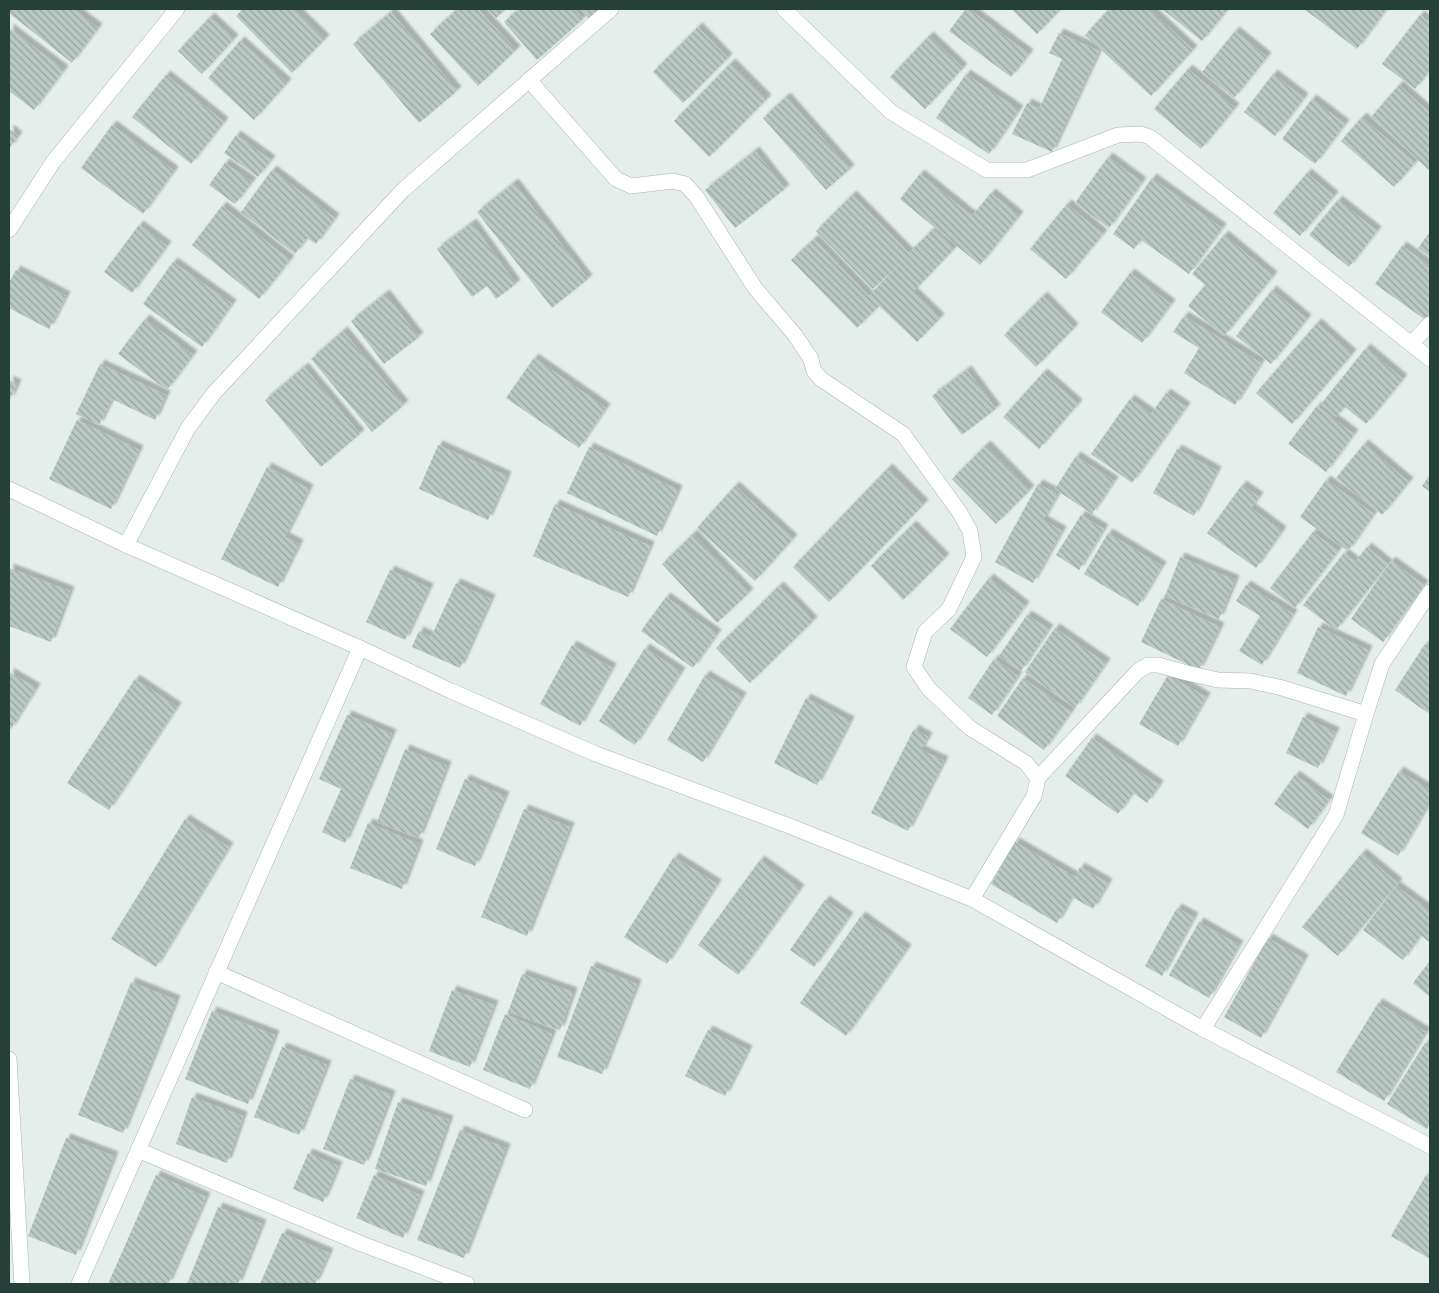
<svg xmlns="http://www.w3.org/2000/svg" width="1439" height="1293" viewBox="0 0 1439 1293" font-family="'Nunito Sans',sans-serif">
<defs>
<pattern id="building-back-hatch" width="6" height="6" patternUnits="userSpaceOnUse" patternTransform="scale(1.25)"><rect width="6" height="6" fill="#bac9c3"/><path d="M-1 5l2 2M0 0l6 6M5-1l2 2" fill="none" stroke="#97a59f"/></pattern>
<filter id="shadow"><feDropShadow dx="4.5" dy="-4.5" stdDeviation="1" flood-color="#0004"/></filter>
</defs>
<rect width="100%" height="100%" fill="#e5eeea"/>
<g fill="url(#building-back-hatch)" filter="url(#shadow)">
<path d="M9,9H73L98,28L72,63L9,13Z"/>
<path d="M243,9H294L325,39L292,73L236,16Z"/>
<path d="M453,9H478L516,50L478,86L430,34L455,11Z"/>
<path d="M487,9H506L496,18Z"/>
<path d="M519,9H574L583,19L537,60L504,22Z"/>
<path d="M581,9H603L590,20Z"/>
<path d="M966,9H969L1029,54L1011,77L949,31Z"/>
<path d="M1011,9H1061L1037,34Z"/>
<path d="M1109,9H1149L1193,50L1151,96L1085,35Z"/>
<path d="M1162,9H1228L1202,41Z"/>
<path d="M1304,9H1381L1385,11L1357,49Z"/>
<path d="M391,12L457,91L419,123L353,44Z"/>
<path d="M1420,15L1430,23V70L1415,89L1382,64Z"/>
<path d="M210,17L234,39L202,74L178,51Z"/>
<path d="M698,27L728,58L683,103L653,72Z"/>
<path d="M9,28L64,70L34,110L9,91Z"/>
<path d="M1235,31L1267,57L1234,98L1202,72Z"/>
<path d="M1059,33L1099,51L1052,152L1012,134L1027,103L1039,109L1062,59L1049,53Z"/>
<path d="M929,36L963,68L925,109L890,77Z"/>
<path d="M240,41L287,83L254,120L208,78Z"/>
<path d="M731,63L767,99L709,157L674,121Z"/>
<path d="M1188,69L1235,108L1201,149L1154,109Z"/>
<path d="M966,74L1019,110L989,154L936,118Z"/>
<path d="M1273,74L1304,98L1275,136L1244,112Z"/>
<path d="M166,75L224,122L191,164L132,117Z"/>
<path d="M1399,85L1430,113V171L1371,117Z"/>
<path d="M786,97L850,169L826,190L763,118Z"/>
<path d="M1312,99L1345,124L1315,164L1282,139Z"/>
<path d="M1362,117L1415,163L1394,187L1341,141Z"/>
<path d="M112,125L174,171L143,214L81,168Z"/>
<path d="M9,129L18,136L9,149Z"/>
<path d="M236,135L271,160L258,177L224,153Z"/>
<path d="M755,151L785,189L735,228L705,190Z"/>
<path d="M1108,157L1142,182L1109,228L1075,203Z"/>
<path d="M225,163L252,182L235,204L209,185Z"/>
<path d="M272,170L335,218L316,244L307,238L295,254L241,212Z"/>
<path d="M1307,173L1334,196L1300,236L1273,213Z"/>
<path d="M920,174L972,216L991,193L1019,216L980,265L900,199Z"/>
<path d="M1152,178L1222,228L1189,274L1141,240L1134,249L1113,234Z"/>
<path d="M514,183L588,279L552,308L477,212Z"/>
<path d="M852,195L909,253L933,229L954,249L913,292L940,318L917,342L875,302L879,306L857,328L791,260L814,239L869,296L899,264L873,289L816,231Z"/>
<path d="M1338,200L1377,231L1349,267L1309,235Z"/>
<path d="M1067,204L1103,234L1066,279L1030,249Z"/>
<path d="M222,206L290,260L259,299L192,245Z"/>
<path d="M472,223L516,284L496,299L487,286L472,297L437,249Z"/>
<path d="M139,225L167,246L132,293L104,272Z"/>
<path d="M1430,232V257L1418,248Z"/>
<path d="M1224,235L1273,276L1224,336L1188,306L1205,285L1192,274Z"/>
<path d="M1402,246L1430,266V315L1427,321L1375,284Z"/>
<path d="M173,262L232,304L202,347L143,304Z"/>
<path d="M16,270L66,296L49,329L9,308V283Z"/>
<path d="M1130,273L1171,304L1142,343L1101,312Z"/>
<path d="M1272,290L1307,319L1271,364L1236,336Z"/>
<path d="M385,294L419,337L384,364L351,321Z"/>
<path d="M1043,296L1074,328L1036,367L1004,335Z"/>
<path d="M1184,316L1261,363L1235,405L1184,373L1199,348L1173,332Z"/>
<path d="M145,319L193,355L167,390L118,354Z"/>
<path d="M1317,323L1352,354L1292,424L1256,393Z"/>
<path d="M343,331L404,405L372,432L311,359Z"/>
<path d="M1366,348L1403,379L1366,424L1345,407L1336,417L1321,404Z"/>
<path d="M534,358L606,408L579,448L506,398Z"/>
<path d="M100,364L166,395L155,420L112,399L99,425L76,414Z"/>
<path d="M304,367L360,434L321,467L265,400Z"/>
<path d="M967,370L996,409L962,435L932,396Z"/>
<path d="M1043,373L1078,404L1039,449L1003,417Z"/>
<path d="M9,380L17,384L9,402Z"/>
<path d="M1166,393L1186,407L1132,483L1091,454L1130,399L1151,414Z"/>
<path d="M1317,406L1354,434L1326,472L1288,444Z"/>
<path d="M77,420L139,450L111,509L49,479Z"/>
<path d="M1364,444L1409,482L1382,515L1336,478Z"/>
<path d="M438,445L507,476L488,520L419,489Z"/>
<path d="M986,445L1030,490L996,524L952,479Z"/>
<path d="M589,447L678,490L657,536L567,493Z"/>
<path d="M1177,449L1217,471L1194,516L1153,493Z"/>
<path d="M1076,456L1114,481L1092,514L1055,489Z"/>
<path d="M267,467L309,489L285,537L299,544L278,587L221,559Z"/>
<path d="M888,468L924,504L829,602L793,567Z"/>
<path d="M1430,475V492L1422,486Z"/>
<path d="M1326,480L1374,514L1348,551L1300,517Z"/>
<path d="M1038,484L1058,494L1043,520L1062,531L1033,583L995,562Z"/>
<path d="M1242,485L1259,497L1251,508L1282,531L1256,568L1207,533Z"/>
<path d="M735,486L793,539L755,581L697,528Z"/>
<path d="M555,504L650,546L628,597L533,556Z"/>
<path d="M1081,515L1104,529L1079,570L1056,555Z"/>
<path d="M912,525L945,558L903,600L871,566Z"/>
<path d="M1313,532L1338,551L1295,608L1270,588Z"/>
<path d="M1108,533L1162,566L1138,606L1084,574Z"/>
<path d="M693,534L749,593L717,623L662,564Z"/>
<path d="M1367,547L1388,564L1336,630L1303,605L1344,553L1355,562Z"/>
<path d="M1180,557L1235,580L1219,619L1165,596Z"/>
<path d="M1391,561L1424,585L1383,642L1351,619Z"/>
<path d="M9,568L70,591L51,642L9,626Z"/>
<path d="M390,570L429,588L405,640L366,622Z"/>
<path d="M989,578L1025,606L987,657L950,629Z"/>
<path d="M456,583L491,599L460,668L412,647L419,631L431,637Z"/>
<path d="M1246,585L1293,614L1262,665L1239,651L1260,616L1236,601Z"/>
<path d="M779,586L813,621L750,683L716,648Z"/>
<path d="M666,597L717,634L693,668L641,631Z"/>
<path d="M1161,599L1220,627L1199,670L1141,642Z"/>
<path d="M1027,615L1049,629L1021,671L999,656Z"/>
<path d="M1318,627L1368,650L1346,696L1297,673Z"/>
<path d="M1055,628L1106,663L1075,708L1025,672Z"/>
<path d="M1425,644L1430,648V709L1428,713L1395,690Z"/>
<path d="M572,645L612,668L580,726L540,704Z"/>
<path d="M645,648L681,672L635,745L599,721Z"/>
<path d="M994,659L1018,676L992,715L968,698Z"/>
<path d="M9,672L36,688L11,729L9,728Z"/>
<path d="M705,675L742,697L703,762L667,740Z"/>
<path d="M1168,675L1206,697L1178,746L1139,724Z"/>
<path d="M1023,678L1071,712L1044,750L997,716Z"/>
<path d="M135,679L177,707L109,810L67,783Z"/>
<path d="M806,698L850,721L817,785L774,763Z"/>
<path d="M347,715L392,734L345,843L322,832L341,789L319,779Z"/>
<path d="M1303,717L1335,732L1318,768L1286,753Z"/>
<path d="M914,729L928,737L921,750L944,761L908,831L871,813Z"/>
<path d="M1092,738L1159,785L1147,803L1133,793L1118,814L1065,776Z"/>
<path d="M405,749L447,766L419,838L377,822Z"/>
<path d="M1399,771L1430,790V802L1398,856L1361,833Z"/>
<path d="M1295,775L1329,800L1308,829L1274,804Z"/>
<path d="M465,779L505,796L475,866L436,849Z"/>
<path d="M524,809L570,827L527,936L481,917Z"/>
<path d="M185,819L229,847L156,967L111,939Z"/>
<path d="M368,823L419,844L402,889L350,868Z"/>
<path d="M1015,842L1075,877L1080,867L1108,883L1093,909L1072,897L1057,923L991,884Z"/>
<path d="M1362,853L1398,883L1338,956L1302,927Z"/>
<path d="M674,857L717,884L667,964L624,937Z"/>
<path d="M760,860L800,889L738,975L698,945Z"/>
<path d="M1396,886L1430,911V943L1421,935L1403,960L1363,930Z"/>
<path d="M825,900L849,917L814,967L790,950Z"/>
<path d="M1177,908L1194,917L1162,976L1145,966Z"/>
<path d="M861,916L907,949L846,1036L800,1003Z"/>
<path d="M1199,922L1239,945L1209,998L1169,975Z"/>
<path d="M1268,938L1304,959L1261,1038L1224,1017Z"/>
<path d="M1430,961V997L1413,983Z"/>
<path d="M591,966L637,984L602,1074L557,1057Z"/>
<path d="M522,974L573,992L560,1030L508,1012Z"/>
<path d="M131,982L176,1000L123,1133L78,1115Z"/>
<path d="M452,990L494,1005L470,1067L429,1051Z"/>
<path d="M1378,1003L1426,1032L1384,1101L1336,1072Z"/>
<path d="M212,1011L275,1035L248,1104L185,1079Z"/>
<path d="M505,1014L552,1034L530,1089L483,1070Z"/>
<path d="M708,1030L748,1050L725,1096L685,1076Z"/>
<path d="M1425,1043L1430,1046V1123L1427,1129L1387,1104Z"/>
<path d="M282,1047L327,1065L299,1135L254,1117Z"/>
<path d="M350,1079L391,1095L364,1165L323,1149Z"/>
<path d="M192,1097L243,1116L227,1163L176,1144Z"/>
<path d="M398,1102L449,1120L426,1186L375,1169Z"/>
<path d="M460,1130L506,1148L464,1258L417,1240Z"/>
<path d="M66,1138L114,1156L76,1255L28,1236Z"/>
<path d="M308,1153L338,1166L323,1202L293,1189Z"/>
<path d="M156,1175L206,1197L168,1284H108Z"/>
<path d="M374,1175L420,1195L403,1238L356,1218Z"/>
<path d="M1426,1175L1430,1178V1259L1391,1236Z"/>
<path d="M218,1207L262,1224L238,1284H187Z"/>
<path d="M282,1233L329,1253L315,1284H260Z"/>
</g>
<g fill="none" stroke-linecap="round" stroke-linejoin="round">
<g stroke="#a7b6b1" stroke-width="16">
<g id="street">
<path d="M784,9L891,112L987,170H1027L1118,135L1141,134L1150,137L1430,359"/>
<path d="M529,80L616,179L631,186L673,181L685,184L696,196L755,288L795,335L811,359L814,371L821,379L903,434L960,513L970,531L974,557L949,609L925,632L914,667L929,689L970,728L1026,763L1038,778L1034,796L972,899"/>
<path d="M9,230L53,162L177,9"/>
<path d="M1411,344L1430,324"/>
<path d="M9,489L126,545L360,648L451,691L596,754L787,825L972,899L1203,1029L1430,1146"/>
<path d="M126,545L188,428L214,393L403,190L611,9"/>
<path d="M1038,778L1138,671L1148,665H1158L1187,673L1218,680L1250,681L1279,687L1366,714"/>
<path d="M216,972L525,1110"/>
<path d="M1203,1029L1336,815L1366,714L1382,664L1430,592"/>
<path d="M9,1059L22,1284"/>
<path d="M138,1150L362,1244L467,1284"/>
<path d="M79,1284L360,648"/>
</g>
</g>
<use href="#street" stroke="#fff" stroke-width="15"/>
</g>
<rect width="1439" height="1293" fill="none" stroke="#244038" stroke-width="20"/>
</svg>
